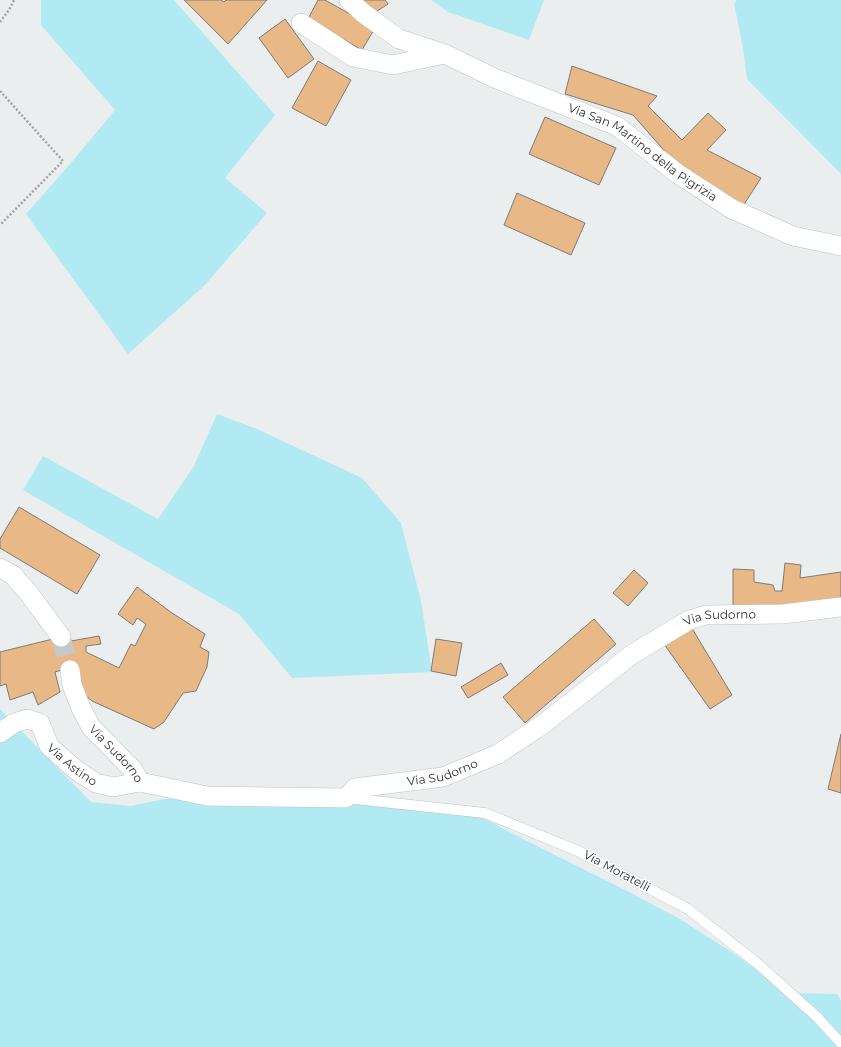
<svg xmlns="http://www.w3.org/2000/svg" width="841" height="1047" viewBox="0 0 841 1047" font-family="Montserrat,sans-serif">
<rect width="100%" height="100%" fill="#eaeeee"/>
<g fill="#b1eaf2">
<path d="M41,0H174L275,115L225,178L267,213L205,285L128,354L26,214L71,163L115,110L41,25Z"/>
<path d="M431,0H544L529,40L448,12Z"/>
<path d="M737,0H841V174L747,79L743,48L734,3Z"/>
<path d="M217,414L257,429L362,478L401,523L421,601L432,672L292,678L239,614L23,490L43,456L158,519L194,466Z"/>
<path d="M0,709L91,802L131,806L164,799L203,796L319,800L462,807L525,840L627,891L680,919L736,955L788,993L837,994L841,1001V1047H0Z"/>
</g>
<g fill="#e9b887" stroke="#7d7b79">
<path d="M184,0H221L224,2L226,0H267L228,44Z"/>
<path d="M318,0H325L375,28L362,50L308,19Z"/>
<path d="M361,0H385L388,4L371,15Z"/>
<path d="M285,19L314,59L288,78L259,38Z"/>
<path d="M318,61L351,80L326,126L292,108Z"/>
<path d="M572,66L657,96L648,106L682,140L708,113L726,130L707,150L761,178L743,206L683,172L633,115L565,94Z"/>
<path d="M545,117L616,148L599,185L529,154Z"/>
<path d="M517,193L585,223L571,255L504,225Z"/>
<path d="M19,507L100,555L77,594L0,548V539Z"/>
<path d="M785,563L801,565L800,578L841,572V603L733,611V569L754,570V582L773,585L775,591H782Z"/>
<path d="M634,570L648,583L628,606L613,593Z"/>
<path d="M137,587L172,613L205,634L200,647L209,652L207,667L196,691L183,693L164,722L154,729L92,701L74,686L65,669L55,672L60,692L38,705L33,692L10,700L6,684L0,686V652L69,635L71,641L99,636L101,644L86,646V652L119,668L131,644L135,646L146,624L137,618L133,625L118,614Z"/>
<path d="M594,619L616,644L525,723L503,697Z"/>
<path d="M690,625L732,695L710,709L664,644Z"/>
<path d="M436,639L462,643L456,676L431,671Z"/>
<path d="M501,663L508,675L468,698L461,687Z"/>
<path d="M841,734V793L828,789Z"/>
</g>
<g fill="none" stroke-linecap="round" stroke-linejoin="round">
<path stroke="#c5c8c8" stroke-width="19" stroke-dasharray="19 10" stroke-linecap="butt" d="M61,637L70,670"/>
<g stroke="#bfc3c3" stroke-width="11">
<path id="lane" d="M346,798L485,813L578,851L688,909L758,964L817,1017L841,1043"/>
</g>
<g stroke="#bfc3c3" stroke-width="20">
<g id="street">
<path id="s1" d="M349,0L363,13L399,39L445,54L494,78L617,126L678,174L732,209L793,236L841,246"/>
<path d="M301,23L353,57L393,65L444,54"/>
<path d="M0,568L13,575L30,595L61,637"/>
<path id="s2" d="M70,670L72,685L81,708L91,727L133,770L140,782"/>
<path id="s3" d="M0,733L14,723L27,719L40,723L49,746L76,770L96,783L113,787L140,782L207,796L346,798L355,788L443,777L498,754L542,725L631,655L689,620L706,615L783,614L841,607"/>
</g>
</g>
<g stroke="#a1a3a3" stroke-width="2.5" stroke-dasharray="2 2" stroke-linecap="butt">
<path d="M0,22L9,10L14,0"/>
<path d="M0,91L63,161L0,225"/>
</g>
<use href="#lane" stroke="#fff" stroke-width="10"/>
<use href="#street" stroke="#fff" stroke-width="19"/>
</g>
<g text-anchor="middle" stroke-width="3.5" stroke-linejoin="round" paint-order="stroke">
<g font-size="12" fill="#2f3030" stroke="#f7fbfc">
<text dy="4" stroke="none"><textPath href="#s1" startOffset="334">Via San Martino della Pigrizia</textPath></text>
<text dy="4" stroke="none"><textPath href="#s3" startOffset="808">Via Sudorno</textPath></text>
<text dy="4" stroke="none"><textPath href="#s2" startOffset="98">Via Sudorno</textPath></text>
<text dy="4" stroke="none"><textPath href="#s3" startOffset="99">Via Astino</textPath></text>
<text dy="4" stroke="none"><textPath href="#s3" startOffset="484">Via Sudorno</textPath></text>
<text transform="translate(617 871) rotate(28)" y="4">Via Moratelli</text>
</g>
</g>
</svg>
